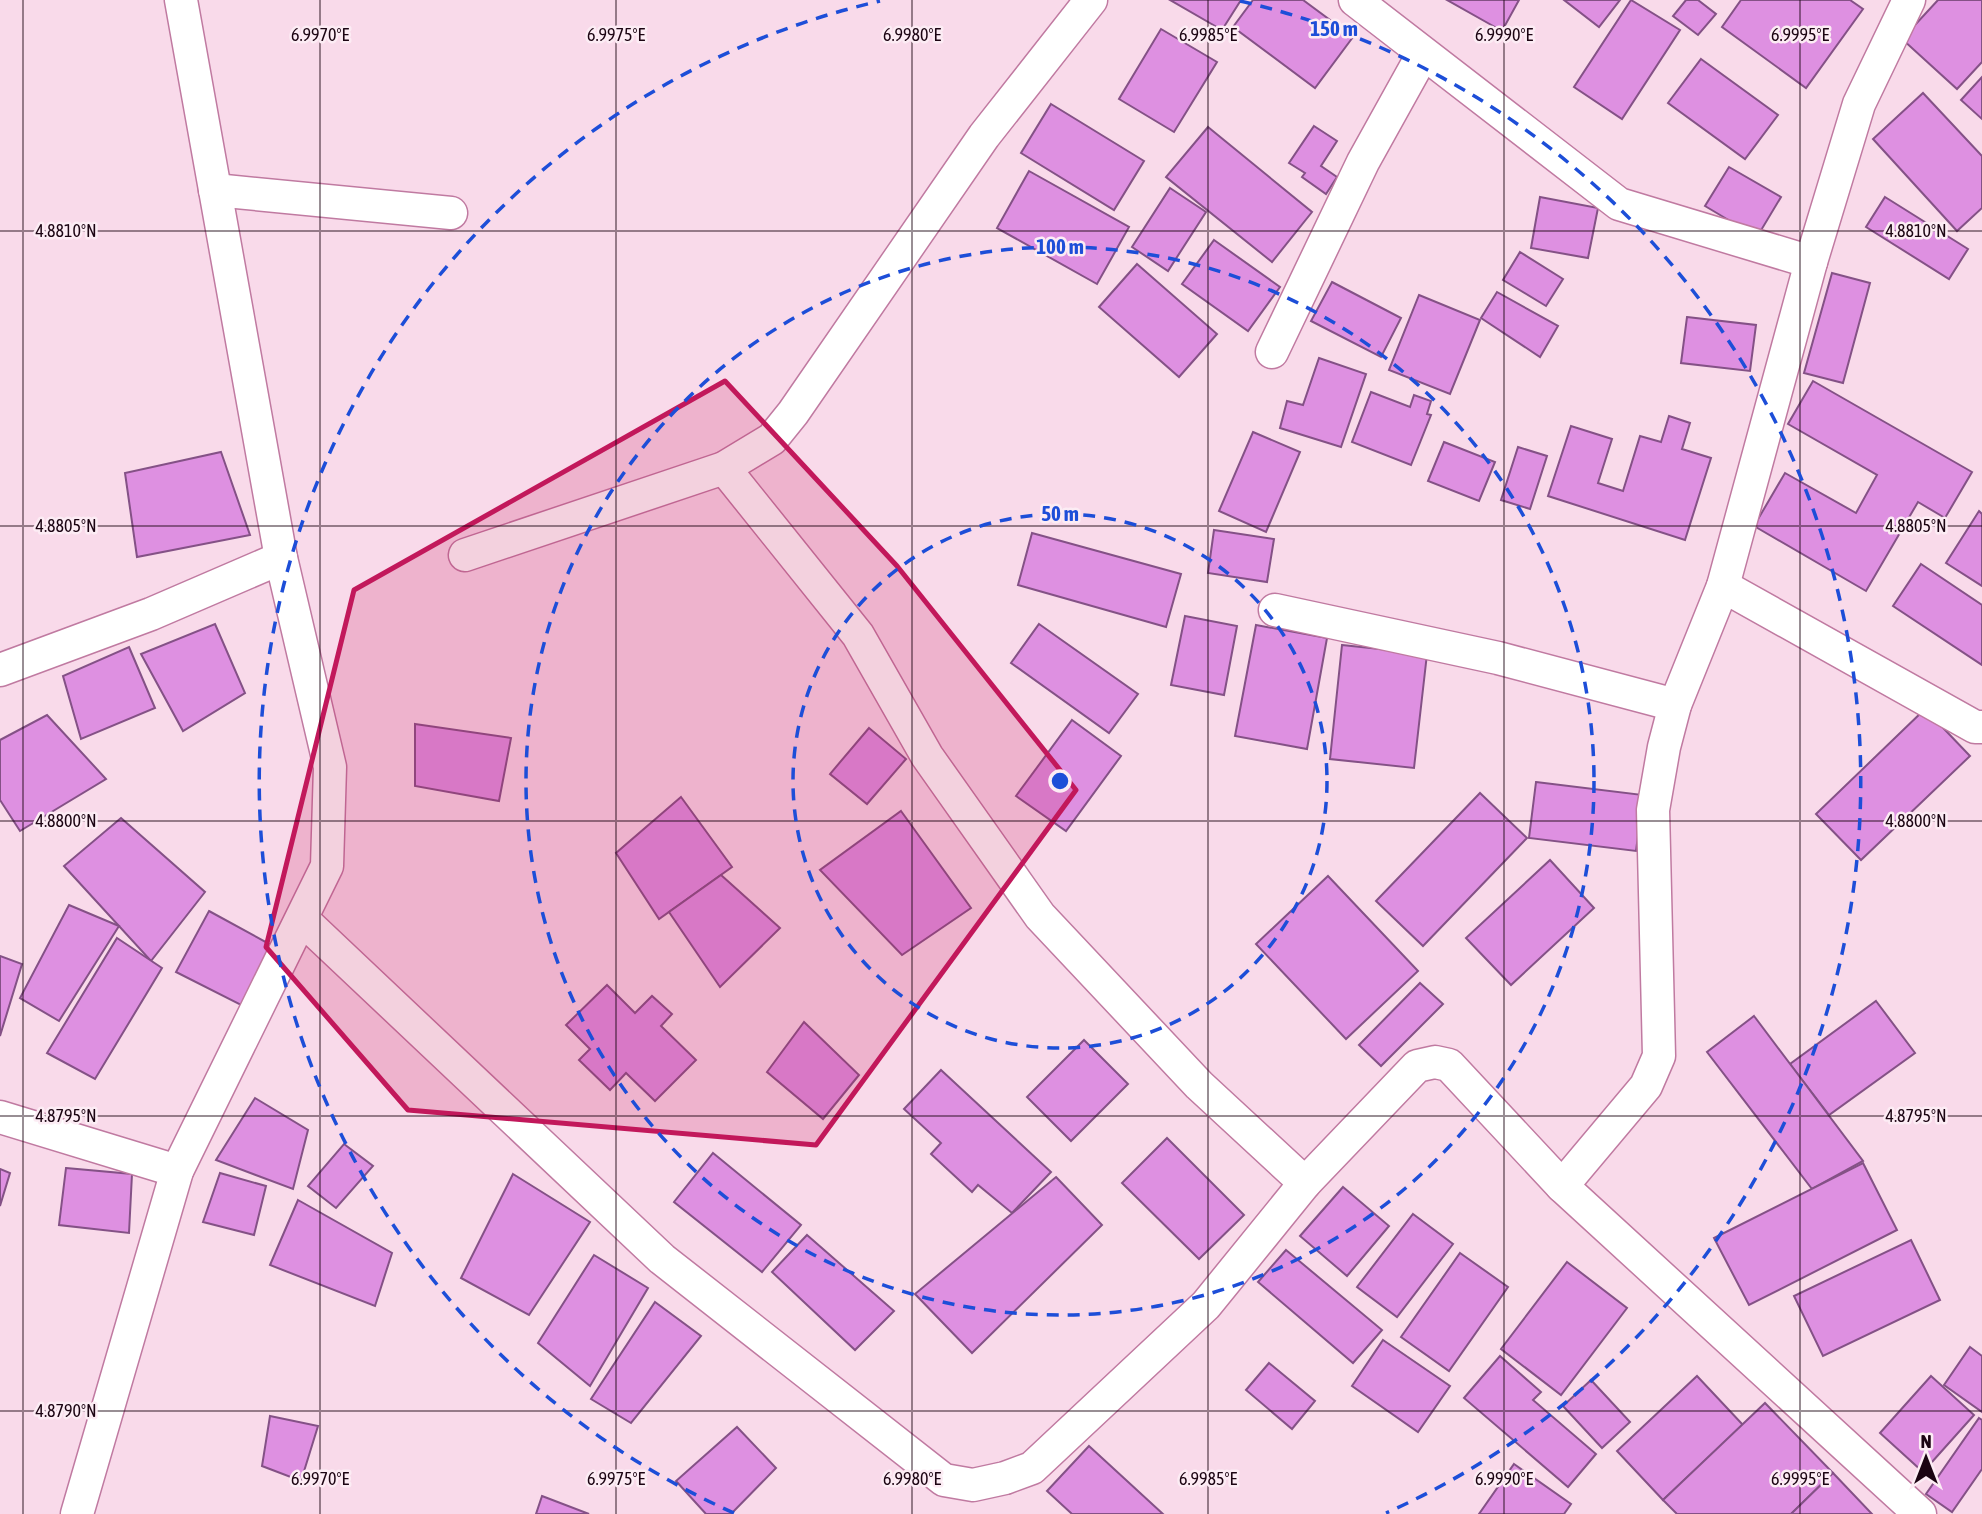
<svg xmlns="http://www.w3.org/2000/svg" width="1982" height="1514" viewBox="0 0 1982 1514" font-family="'Asap Condensed',sans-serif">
<rect width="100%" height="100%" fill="#f9daea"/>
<g fill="#de90e1" stroke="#845186" stroke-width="2">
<path d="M1170,0H1241L1222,30Z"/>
<path d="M1253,0H1303L1353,37L1315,88L1233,27Z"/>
<path d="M1447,0H1519L1502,31Z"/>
<path d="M1564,0H1620L1599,27Z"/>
<path d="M1631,0L1680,30L1622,119L1574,87Z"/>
<path d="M1686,0H1698L1716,14L1698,35L1673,16Z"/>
<path d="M1741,0H1850L1863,9L1806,88L1722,27Z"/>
<path d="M1938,0H1982V62L1957,89L1902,39Z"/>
<path d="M1161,29L1217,62L1174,132L1119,99Z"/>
<path d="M1701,59L1778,115L1745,159L1668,103Z"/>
<path d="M1982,77V119L1961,100Z"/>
<path d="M1923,93L1982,156V208L1957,231L1873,139Z"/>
<path d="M1051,104L1144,161L1114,210L1021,153Z"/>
<path d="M1314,126L1337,141L1321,166L1337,177L1326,194L1302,177L1305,173L1289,163Z"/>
<path d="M1208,127L1312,212L1272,262L1166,177Z"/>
<path d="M1729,167L1781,197L1757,237L1705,206Z"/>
<path d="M1029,171L1129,227L1097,284L997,228Z"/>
<path d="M1170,188L1206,212L1168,271L1132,247Z"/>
<path d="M1540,197L1598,208L1588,258L1531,248Z"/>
<path d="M1885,197L1968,249L1949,279L1866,227Z"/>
<path d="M1214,240L1280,287L1248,331L1182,284Z"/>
<path d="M1520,252L1563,279L1546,306L1503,280Z"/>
<path d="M1137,264L1217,334L1179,377L1099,307Z"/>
<path d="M1832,273L1870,283L1843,383L1804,373Z"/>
<path d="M1332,282L1401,318L1381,357L1311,321Z"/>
<path d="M1497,292L1558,326L1540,357L1481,318Z"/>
<path d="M1419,295L1480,320L1450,394L1389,370Z"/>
<path d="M1687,317L1756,325L1750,371L1681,363Z"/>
<path d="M1319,358L1366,374L1341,447L1280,428L1287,401L1303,405Z"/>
<path d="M1813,381L1972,472L1945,518L1918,502L1866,591L1754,526L1785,473L1856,513L1877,475L1788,424Z"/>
<path d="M1371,392L1410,407L1414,395L1431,401L1427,414L1431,415L1411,465L1352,442Z"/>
<path d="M1669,416L1690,423L1682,449L1711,458L1685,540L1548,496L1571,426L1612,439L1598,483L1623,491L1640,436L1661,442Z"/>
<path d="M1253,432L1300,452L1266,532L1219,511Z"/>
<path d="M1444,442L1495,462L1479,501L1428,481Z"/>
<path d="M1518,447L1547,456L1530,509L1501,500Z"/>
<path d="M221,452L250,535L137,557L125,473Z"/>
<path d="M1979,511L1982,514V586L1946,563Z"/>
<path d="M1214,530L1274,539L1267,582L1208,573Z"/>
<path d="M1032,533L1181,574L1166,627L1018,585Z"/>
<path d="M1921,564L1982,605V665L1893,606Z"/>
<path d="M1185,616L1237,626L1224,695L1171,685Z"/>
<path d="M215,624L245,693L183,731L141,654Z"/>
<path d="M1039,624L1138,694L1109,733L1011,663Z"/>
<path d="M1256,625L1327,638L1307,749L1235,736Z"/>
<path d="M1342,645L1427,654L1414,768L1330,759Z"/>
<path d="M129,647L155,708L81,739L63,676Z"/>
<path d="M1925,709L1970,756L1861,860L1816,814Z"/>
<path d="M47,715L106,779L20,831L0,800V740Z"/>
<path d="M1072,720L1121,756L1066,831L1016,796Z"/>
<path d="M415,724L511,738L499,801L415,786Z"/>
<path d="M869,728L906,759L867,804L830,774Z"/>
<path d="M1536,782L1643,795L1636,851L1529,838Z"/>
<path d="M1480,793L1527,838L1423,946L1376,901Z"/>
<path d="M681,797L732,867L659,919L616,853Z"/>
<path d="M901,811L971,908L902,955L820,870Z"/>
<path d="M121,818L205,892L151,961L64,866Z"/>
<path d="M1550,860L1594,908L1511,985L1466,938Z"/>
<path d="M721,875L780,928L720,987L669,912Z"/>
<path d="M1328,876L1418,971L1346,1039L1256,944Z"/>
<path d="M69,905L119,926L59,1021L20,998Z"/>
<path d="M209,911L273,946L245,1007L176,972Z"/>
<path d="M117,938L162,968L95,1079L47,1053Z"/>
<path d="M0,956L22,964L0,1036Z"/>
<path d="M1420,983L1443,1004L1381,1066L1359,1045Z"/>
<path d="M607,985L635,1013L652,996L672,1014L661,1026L696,1060L655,1101L626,1073L610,1090L579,1060L590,1049L566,1025Z"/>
<path d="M1876,1001L1915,1053L1829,1115L1790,1064Z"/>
<path d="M1754,1016L1863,1161L1812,1189L1707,1052Z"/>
<path d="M804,1022L859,1075L823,1119L767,1072Z"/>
<path d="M1084,1040L1128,1084L1071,1141L1027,1097Z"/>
<path d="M941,1070L1051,1172L1012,1213L978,1185L972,1192L931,1154L941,1143L904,1109Z"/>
<path d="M255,1098L308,1130L293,1189L216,1160Z"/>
<path d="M1167,1138L1244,1215L1199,1259L1122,1183Z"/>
<path d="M344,1144L373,1166L336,1208L308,1186Z"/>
<path d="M713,1153L801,1225L762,1272L674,1202Z"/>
<path d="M1863,1163L1897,1230L1749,1305L1714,1238Z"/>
<path d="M66,1168L132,1174L129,1233L59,1225Z"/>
<path d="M0,1169L10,1173L0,1206Z"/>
<path d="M220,1173L266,1186L254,1235L203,1222Z"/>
<path d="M513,1174L590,1222L529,1315L461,1278Z"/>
<path d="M1056,1177L1102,1225L972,1353L915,1294Z"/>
<path d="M1343,1187L1389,1226L1347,1276L1300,1236Z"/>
<path d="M298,1200L392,1253L375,1306L270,1265Z"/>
<path d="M1413,1214L1453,1244L1397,1317L1357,1287Z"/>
<path d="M807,1235L894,1311L855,1350L772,1272Z"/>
<path d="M1911,1240L1940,1300L1823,1356L1794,1296Z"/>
<path d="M1286,1250L1382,1330L1353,1363L1258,1282Z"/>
<path d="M1460,1253L1508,1287L1449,1371L1401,1337Z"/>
<path d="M594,1255L648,1288L590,1386L538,1343Z"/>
<path d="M1567,1262L1627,1308L1561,1395L1501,1349Z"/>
<path d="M655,1302L701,1336L631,1423L591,1399Z"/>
<path d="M1383,1340L1450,1386L1418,1432L1352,1386Z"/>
<path d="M1970,1347L1982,1356V1412L1944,1385Z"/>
<path d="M1500,1356L1541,1392L1533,1400L1596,1454L1568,1487L1464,1398Z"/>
<path d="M1269,1363L1315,1401L1292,1429L1246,1390Z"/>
<path d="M1697,1376L1743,1425L1663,1500L1617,1451Z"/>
<path d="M1931,1376L1974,1415L1923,1472L1880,1433Z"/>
<path d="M1591,1380L1630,1422L1602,1448L1563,1406Z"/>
<path d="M1765,1403L1833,1473L1791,1514H1677L1663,1500Z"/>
<path d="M270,1416L318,1426L301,1481L262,1466Z"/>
<path d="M1979,1418L1982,1420V1469L1952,1512L1926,1494Z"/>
<path d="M737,1427L776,1468L731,1514H706L676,1481Z"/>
<path d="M1089,1446L1163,1514H1072L1047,1491Z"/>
<path d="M1514,1464L1571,1504L1564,1514H1479Z"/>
<path d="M1833,1473L1872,1514H1791Z"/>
<path d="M542,1496L589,1514H536Z"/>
</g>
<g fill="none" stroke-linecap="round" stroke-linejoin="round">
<g stroke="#c07aa1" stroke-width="35">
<g id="street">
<path d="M1355,0L1619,204L1811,262"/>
<path d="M1909,0L1859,104L1811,262L1723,586L1675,705L1664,747L1653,810L1659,1056L1646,1086L1562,1186L1920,1514"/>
<path d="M215,190L451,213"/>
<path d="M1272,352L1363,162L1423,54"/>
<path d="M724,468L858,635L927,756L1040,916L1199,1085L1305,1183"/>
<path d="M465,555L724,468L772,439L793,413L984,136L1091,0"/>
<path d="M1723,586L1975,727H1982"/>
<path d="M1275,610L1498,658L1675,705"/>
<path d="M0,670L151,614L281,558"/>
<path d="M302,919L662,1259L944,1480L973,1485L1005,1478L1032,1468L1206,1305L1305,1183L1417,1066L1435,1062L1449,1065L1562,1186"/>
<path d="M0,1117L177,1171"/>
<path d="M77,1514L177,1171L327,866L330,767L281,558L181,0"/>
</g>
</g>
<use href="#street" stroke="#fff" stroke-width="32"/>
</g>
<path fill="#c2185b" fill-opacity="0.2" stroke="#c2185b" stroke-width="5" stroke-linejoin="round" d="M725,381L897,566L1076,790L816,1145L408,1110L266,947L354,590Z"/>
<path fill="none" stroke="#1b0412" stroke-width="2" stroke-opacity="0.45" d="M23,0V1514M320,0V1514M616,0V1514M912,0V1514M1208,0V1514M1504,0V1514M1800,0V1514M0,231H1982M0,526H1982M0,821H1982M0,1116H1982M0,1411H1982"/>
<g fill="none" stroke="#1d4ed8" stroke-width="3.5" stroke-dasharray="12 9">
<circle cx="1060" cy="781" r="267"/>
<circle cx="1060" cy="781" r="534"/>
<path d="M734 1513A801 801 0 0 1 880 1M1240 1A801 801 0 0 1 1386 1513"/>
</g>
<g font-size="18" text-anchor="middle" fill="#1b0412" stroke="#fcecf4" stroke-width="5" stroke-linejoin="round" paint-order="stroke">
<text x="320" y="41">6.9970°E</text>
<text x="616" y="41">6.9975°E</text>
<text x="912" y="41">6.9980°E</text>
<text x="1208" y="41">6.9985°E</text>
<text x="1504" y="41">6.9990°E</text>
<text x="1800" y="41">6.9995°E</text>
<text x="66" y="237">4.8810°N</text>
<text x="1916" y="237">4.8810°N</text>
<text x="66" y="532">4.8805°N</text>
<text x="1916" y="532">4.8805°N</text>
<text x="66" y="827">4.8800°N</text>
<text x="1916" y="827">4.8800°N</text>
<text x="66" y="1122">4.8795°N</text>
<text x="1916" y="1122">4.8795°N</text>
<text x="66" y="1417">4.8790°N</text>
<text x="320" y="1485">6.9970°E</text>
<text x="616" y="1485">6.9975°E</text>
<text x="912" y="1485">6.9980°E</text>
<text x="1208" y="1485">6.9985°E</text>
<text x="1504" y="1485">6.9990°E</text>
<text x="1800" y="1485">6.9995°E</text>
</g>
<circle cx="1060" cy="781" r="10" fill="#1d4ed8" stroke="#fcecf4" stroke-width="3.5"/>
<g font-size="21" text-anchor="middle" font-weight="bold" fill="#1d4ed8" stroke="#fcecf4" stroke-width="5" stroke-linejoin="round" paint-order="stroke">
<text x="1334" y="36">150 m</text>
<text x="1060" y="254">100 m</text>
<text x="1060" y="521">50 m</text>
</g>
<g transform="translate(1926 1458)" stroke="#fcecf4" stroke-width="5" paint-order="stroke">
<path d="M0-5L12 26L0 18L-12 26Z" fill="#1b0412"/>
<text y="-10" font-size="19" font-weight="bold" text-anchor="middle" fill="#1b0412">N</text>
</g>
</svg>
